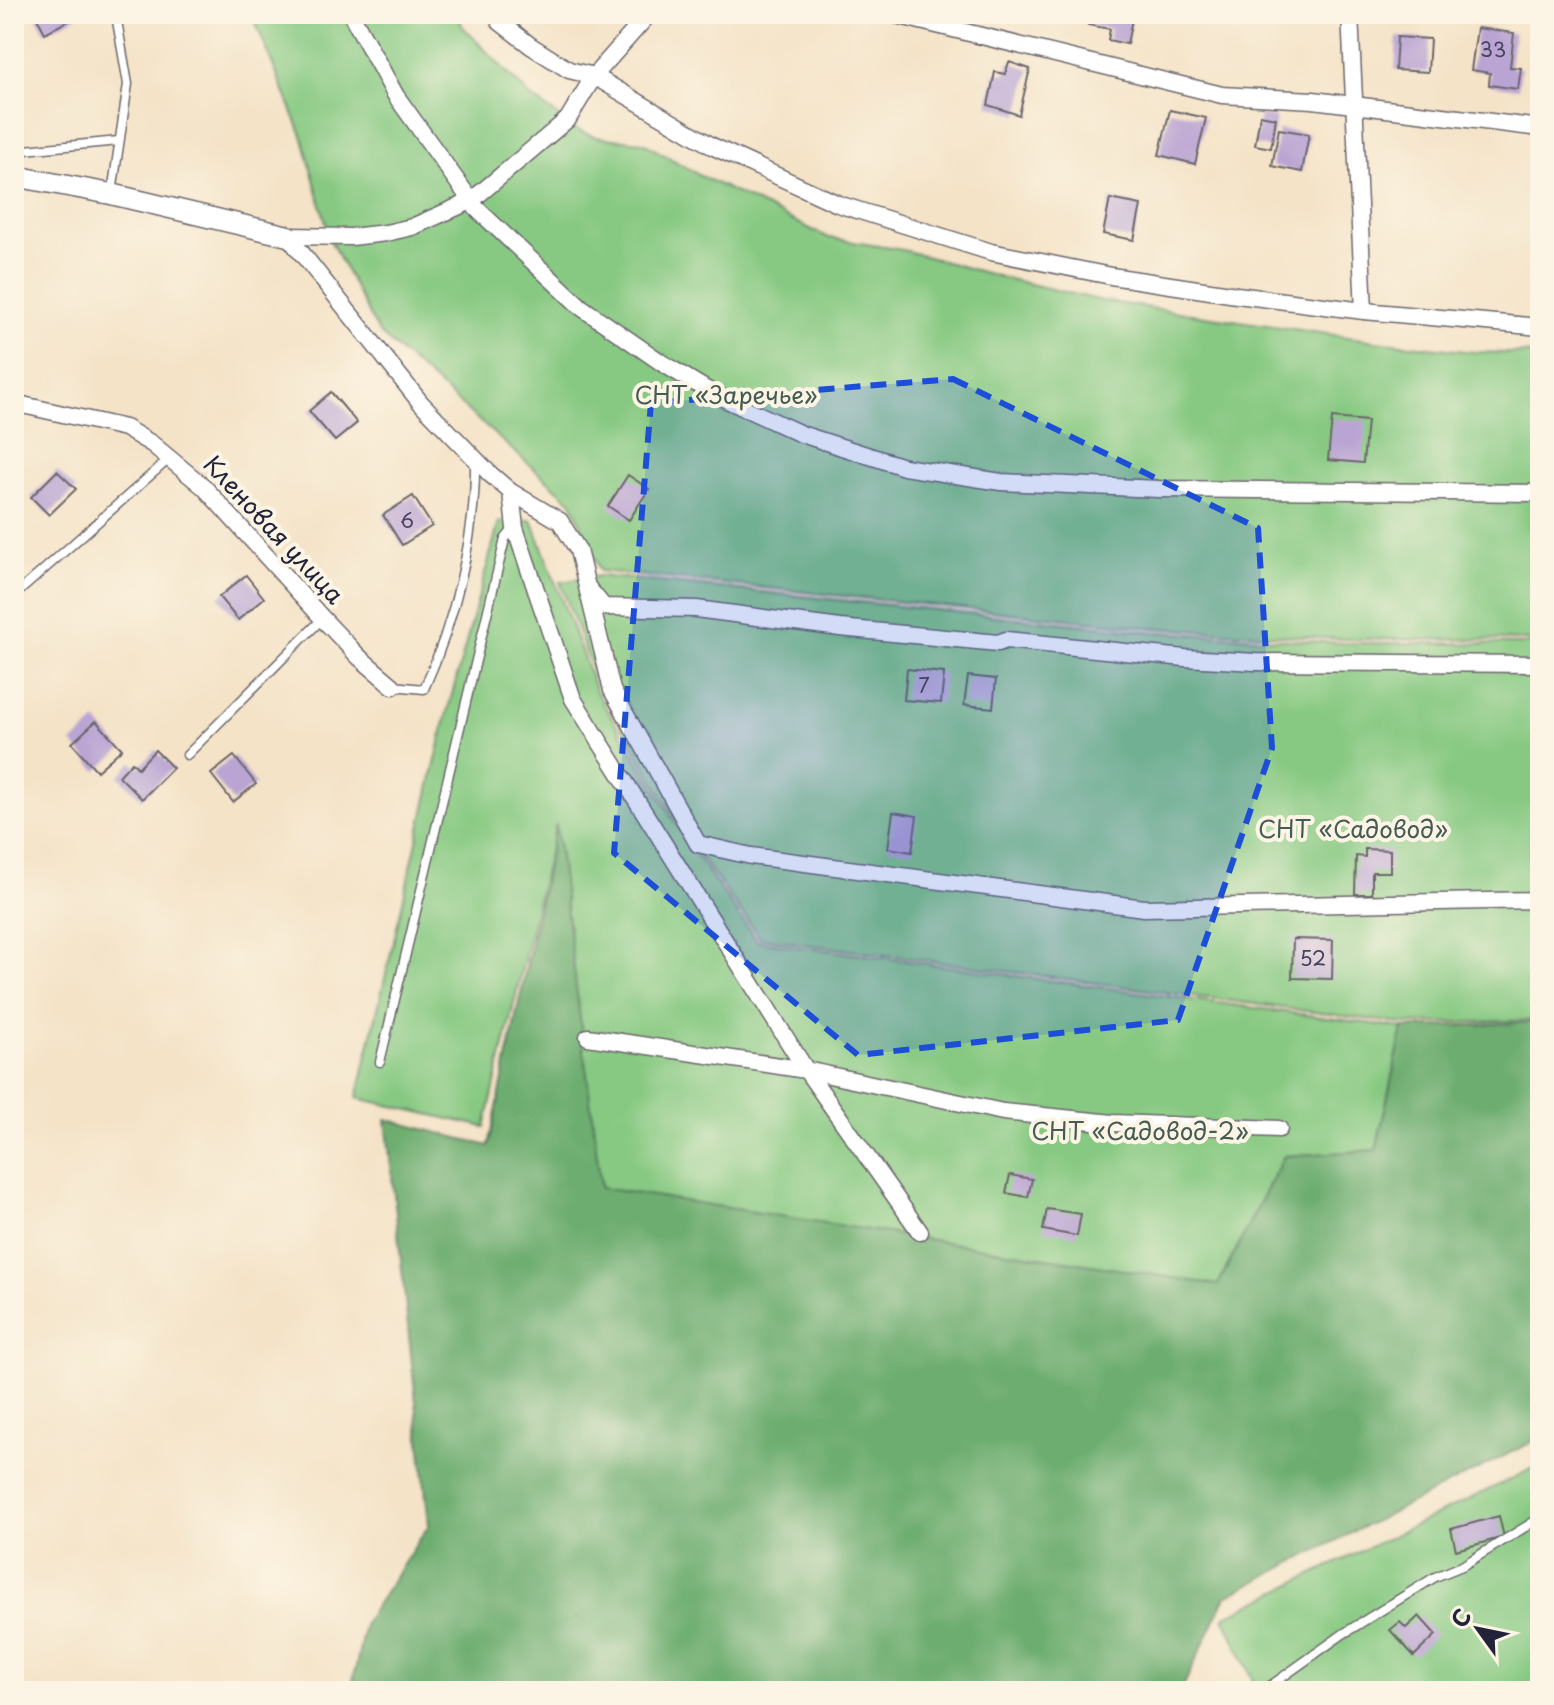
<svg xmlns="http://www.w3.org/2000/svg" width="1554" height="1705" viewBox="0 0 1554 1705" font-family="'Playpen Sans',sans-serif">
<rect width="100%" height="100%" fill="#fcf5e5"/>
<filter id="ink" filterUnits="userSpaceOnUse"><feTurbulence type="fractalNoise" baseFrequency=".0125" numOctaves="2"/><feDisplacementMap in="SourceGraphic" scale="16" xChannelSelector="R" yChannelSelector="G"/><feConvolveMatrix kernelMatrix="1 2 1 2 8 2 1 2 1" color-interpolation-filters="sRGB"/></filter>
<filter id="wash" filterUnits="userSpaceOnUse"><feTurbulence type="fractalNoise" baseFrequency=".006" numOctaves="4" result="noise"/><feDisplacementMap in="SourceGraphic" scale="32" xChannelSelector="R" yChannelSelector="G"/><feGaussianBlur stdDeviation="1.8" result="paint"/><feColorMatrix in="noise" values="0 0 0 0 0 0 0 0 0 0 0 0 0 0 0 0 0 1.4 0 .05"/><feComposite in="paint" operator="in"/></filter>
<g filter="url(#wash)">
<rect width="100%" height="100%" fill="#f4e3c7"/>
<g fill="#87c982" stroke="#54765e" stroke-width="2">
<path d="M252,14H457L463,27L530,96L579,131L596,137L642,142L703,177L829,238L903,250L1000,277L1103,301L1375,341L1474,352L1540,354V640L1341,639L1157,628L600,571L572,502L379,333L331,242L302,135Z"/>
<path d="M532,520L596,691L686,841L757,941L1403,1028L1376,1150L1284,1156L1218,1285L601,1188L555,827L485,1127L357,1098L447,713L499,522Z"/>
<path d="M600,576L1155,632L1342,643L1540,644V1020L1404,1024L760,938L687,838L600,689L560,582Z"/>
<path d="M1540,1465V1691H1243L1253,1680L1224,1617Z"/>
</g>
<path fill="#6dad70" stroke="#486856" stroke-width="2" d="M556,824L601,1188L1218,1285L1284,1156L1376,1150L1403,1028L1540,1022V1438L1226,1596L1181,1691H351L365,1622L429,1525L386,1119L489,1146Z"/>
<g id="blocks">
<g fill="#baa4d3">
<path d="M35,14H77L78,16L45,33Z"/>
<path d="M1091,14H1133L1127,44L1108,40L1110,29L1088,25Z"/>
<path d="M1477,28L1514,33L1510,67L1521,68L1518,89L1489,85L1490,73L1471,70Z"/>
<path d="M1397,37L1430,39L1428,72L1395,70Z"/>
<path d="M1009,62L1030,69L1019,115L988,105L995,72L1005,74Z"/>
<path d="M1170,110L1206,118L1195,164L1159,155Z"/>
<path d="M1260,115L1276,118L1271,148L1255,145Z"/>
<path d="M1279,129L1309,134L1302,172L1272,166Z"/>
<path d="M1110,199L1141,205L1134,240L1103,234Z"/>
<path d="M331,392L357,423L335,441L309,411Z"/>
<path d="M1332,418L1367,421L1363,463L1328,460Z"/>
<path d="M57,471L76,489L49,515L31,497Z"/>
<path d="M628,475L649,489L629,520L608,506Z"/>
<path d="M413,496L432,526L402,545L383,515Z"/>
<path d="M246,575L264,598L238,620L219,597Z"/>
<path d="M907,669L944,673L941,703L904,700Z"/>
<path d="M968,676L996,679L993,708L964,705Z"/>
<path d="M96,721L122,749L97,771L72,743Z"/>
<path d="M155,750L173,768L142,799L119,776L132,762L138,768Z"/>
<path d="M234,756L256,784L233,802L211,774Z"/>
<path d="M893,812L917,816L912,852L888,848Z"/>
<path d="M1365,849L1390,850V872H1372V894H1355L1356,856L1365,857Z"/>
<path d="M1293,939L1333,940L1332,979L1292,978Z"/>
<path d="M1010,1175L1032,1179L1028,1197L1006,1193Z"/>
<path d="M1047,1209L1081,1214L1077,1236L1043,1230Z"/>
<path d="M1499,1516L1504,1537L1456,1550L1451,1529Z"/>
<path d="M1419,1616L1436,1635L1414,1656L1390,1630L1400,1622L1406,1628Z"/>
</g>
</g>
</g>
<g filter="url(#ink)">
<use href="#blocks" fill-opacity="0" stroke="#6c666c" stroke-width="2"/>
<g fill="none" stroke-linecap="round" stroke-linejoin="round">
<g stroke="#6c666c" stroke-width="11">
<g id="service">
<path d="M14,151L119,141"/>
<path d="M112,193L128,84L117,21L112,14"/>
<path d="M14,596L169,459"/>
<path d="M393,686L424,689C454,622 476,536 475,463"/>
<path d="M187,755L322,619"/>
<path d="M380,1062L505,539L514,528"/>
<path d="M1263,1691L1343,1634L1435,1577L1462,1566L1535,1521"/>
</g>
</g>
<g stroke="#6c666c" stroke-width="19">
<g id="minor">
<path d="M351,14L396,96L477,209L581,307L662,363L712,393L801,434L904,467L1001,482L1159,489L1540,493"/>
<path d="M496,14L500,22L531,46L569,70L594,76L712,146L838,204L991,252L1111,276L1237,295L1364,311L1540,327"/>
<path d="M892,14L1222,95L1313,100L1540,128"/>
<path d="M1350,14L1364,311"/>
<path d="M288,236L420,402L490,474L511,492L560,521L578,550L612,690L698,844L751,856L1144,908L1540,900"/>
<path d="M288,236L351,237L386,233L412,227L471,201L568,119L594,76L649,14"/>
<path d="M14,403L125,428L152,444L204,487L323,619L359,657L393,686"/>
<path d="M511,492L515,528L573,699L806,1070L1003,1112L1113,1123L1279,1129"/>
<path d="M589,589L604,607L696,609L840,628L998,643L1006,640L1185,658L1256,662L1540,664"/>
<path d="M588,1037L806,1070L920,1232"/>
</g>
</g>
<g stroke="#6c666c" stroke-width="23">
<path id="tertiary" d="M14,176L111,194L288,236"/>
</g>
<use href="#service" stroke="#fff" stroke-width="8"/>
<use href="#minor" stroke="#fff" stroke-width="16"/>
<use href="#tertiary" stroke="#fff" stroke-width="20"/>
</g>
</g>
<path fill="#1d4ed8" fill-opacity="0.2" stroke="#1d4ed8" stroke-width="6" stroke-dasharray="16 10" stroke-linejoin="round" d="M953,379L1258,528L1272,748L1178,1020L858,1055L614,853L651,403Z"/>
<g text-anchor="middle" stroke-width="8" stroke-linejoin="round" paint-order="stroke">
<g font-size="20" fill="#484261">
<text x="1493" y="57">33</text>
<text x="407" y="528">6</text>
<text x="924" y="693">7</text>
<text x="1313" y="966">52</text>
</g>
<g font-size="24" fill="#455c54" stroke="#fcf5e5">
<text x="726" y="404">СНТ «Заречье»</text>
<text x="1353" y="838">СНТ «Садовод»</text>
<text x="1140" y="1140">СНТ «Садовод-2»</text>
</g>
<g font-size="24" fill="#22223b" stroke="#fcf5e5">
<text transform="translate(273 530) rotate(47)" y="8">Кленовая улица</text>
</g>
</g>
<rect width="1554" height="1705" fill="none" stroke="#fcf5e5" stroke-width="48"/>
<g transform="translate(1478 1629) rotate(303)" stroke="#fcf5e5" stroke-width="6" paint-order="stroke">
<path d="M0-6L14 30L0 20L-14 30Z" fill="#22223b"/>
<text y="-12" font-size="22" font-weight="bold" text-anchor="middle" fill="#22223b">С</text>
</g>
</svg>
